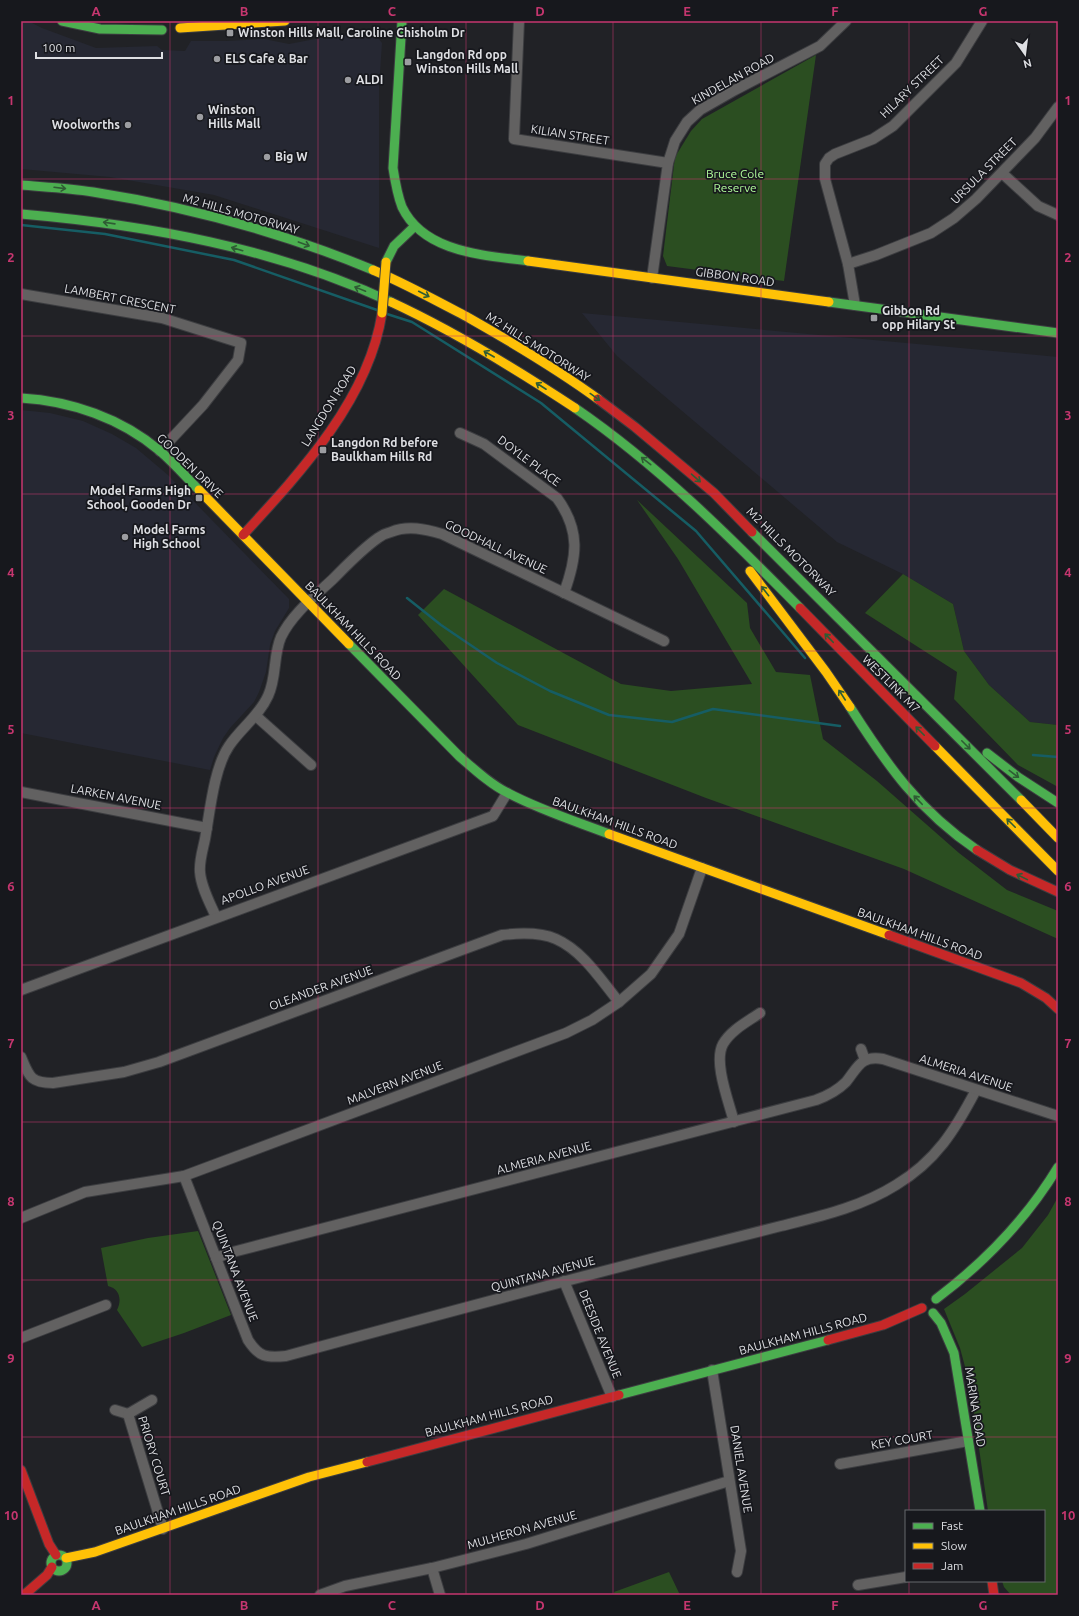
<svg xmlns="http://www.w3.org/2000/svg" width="1079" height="1616" viewBox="0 0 1079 1616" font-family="Ubuntu,sans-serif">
<rect width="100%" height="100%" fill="#212226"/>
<g fill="#262833">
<path d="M21,21H28L42,28L96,48L157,46L162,50L185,51L191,41H226L264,39L289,44L331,36L375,34L382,43L379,88V248L214,195L110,177L21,169Z"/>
<path d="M582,313L1058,357V725L1030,722L989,685L964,651L953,604L903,574L837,542L617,356Z"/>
<path d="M21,410L50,413L83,421L112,434L136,448L168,475L289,599V608L275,631L270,645L266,672L259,692L254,702L230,728L223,738L214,757L210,770L21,733Z"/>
</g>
<g fill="#2b4e21">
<path d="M816,55L784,281L667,266L663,256L675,157L691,131L702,119Z"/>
<path d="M637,500L747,603L750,628L776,672L810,675L823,739L877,781L959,853L1007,890L1058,911V939L904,869L706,798L518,725L418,615L444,589L621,684L671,691L752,684L678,559Z"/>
<path d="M903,574L953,604L964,651L989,685L1030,722L1058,725V787L1018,765L954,699L957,672L865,613Z"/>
<path d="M1058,1197V1595H1011L1004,1587L1002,1581H1044V1511H988L970,1385L960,1348L944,1309L965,1294L1022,1248L1048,1215Z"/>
<path d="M198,1231L231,1315L184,1333L142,1347L117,1310C122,1300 120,1289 108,1286L101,1248L148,1238Z"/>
<path d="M669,1572L680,1595H615L614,1592Z"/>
</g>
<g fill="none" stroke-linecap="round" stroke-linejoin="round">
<g stroke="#165d64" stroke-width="2.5">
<path d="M21,225L105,234L234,260L377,310"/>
<path d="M387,314L412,322L541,403L696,531L805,658"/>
<path d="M407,598L441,625L497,663L550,691L609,715L672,722L713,709L840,726"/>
<path d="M1033,755L1058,757"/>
</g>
<g stroke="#3c3d40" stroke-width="12">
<g id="street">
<path d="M519,21L514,139L668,163"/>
<path d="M1002,173L1038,206L1058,215"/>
<path d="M848,264L876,255L931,233L954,218L976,199L1035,138L1058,107"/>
<path d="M652,278L668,163L675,141L687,122L700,110L735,90L820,46L846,21"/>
<path d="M21,294L162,318L241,343L238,360L203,405L160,451"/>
<path d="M855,305L848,264L825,179V164L829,158L835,154L873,139L893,126L956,63L982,21"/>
<path d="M460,433L484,444L557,498C581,531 577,557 564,593"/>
<path d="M256,716L311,765"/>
<path d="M21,792L207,828"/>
<path d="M216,917C210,903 201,887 200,872C199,861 203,849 205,839C210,811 214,768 229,746C241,728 259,716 268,696C277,677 273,655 281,637C292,614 315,596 333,579C347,565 361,550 378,538C382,535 387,533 391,532C408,525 425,529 442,534L664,641"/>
<path d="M21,990L493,816L507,793"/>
<path d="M861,1049L865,1060"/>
<path d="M21,1057C29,1076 30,1083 53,1083L124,1072L159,1062L502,935C519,933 540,932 556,939C583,951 601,980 619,1002"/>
<path d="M734,1122C729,1102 713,1062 723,1044C731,1030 747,1022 760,1013"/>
<path d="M184,1176L248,1340C259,1357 266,1358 286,1356C415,1321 544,1286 674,1253C710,1244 746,1235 781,1226C821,1216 861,1207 896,1185C936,1161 955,1130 976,1090"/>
<path d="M21,1218L85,1192L184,1176L566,1033L592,1020L619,1002L651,974L679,934L702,868"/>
<path d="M216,1258L229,1253L816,1100C827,1096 838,1090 846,1082C858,1067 861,1055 883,1059L1058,1116"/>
<path d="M564,1281L612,1397"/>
<path d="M21,1338L106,1305"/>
<path d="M712,1370L741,1551L737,1572"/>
<path d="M115,1410L128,1414L163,1529"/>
<path d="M128,1414L152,1400"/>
<path d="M840,1464L968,1441"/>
<path d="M432,1568L440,1595"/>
<path d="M858,1585L906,1577"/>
<path d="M320,1595L345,1586L432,1568L526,1544L729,1481"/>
</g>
</g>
<g stroke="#3c3d40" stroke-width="11">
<g id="fast">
<path d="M62,21L100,29L162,30"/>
<path d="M402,21L393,168C395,181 397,194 402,207C424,253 484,255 528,261"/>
<path d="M21,185C45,187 70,188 93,192C189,207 284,233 373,270"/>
<path d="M21,214C148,225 275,248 391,302"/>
<path d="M386,262L394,246L415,226"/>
<path d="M829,302L1058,333"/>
<path d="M21,398C71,401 121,418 160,451C174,463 186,477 199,490"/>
<path d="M575,408C658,465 729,536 800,608"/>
<path d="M752,532L1021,800"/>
<path d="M349,644L459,756C474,769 490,784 508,793C540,810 575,821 609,834"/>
<path d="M850,707C887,765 919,811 977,850"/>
<path d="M987,753L1018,777L1058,803"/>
<path d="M936,1299C985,1262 1026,1220 1058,1167"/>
<path d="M933,1313L941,1323L954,1353L980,1511"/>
<path d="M619,1395L828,1340"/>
<circle cx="59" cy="1563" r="8"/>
</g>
</g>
<g stroke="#3c3d40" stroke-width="11">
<g id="slow">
<path d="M180,28L285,21"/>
<path d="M528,261L829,302"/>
<path d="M373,270C406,284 437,301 469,318C513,343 557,369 598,399"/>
<path d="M391,302C456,332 516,369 575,408"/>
<path d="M199,490L349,644"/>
<path d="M750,571L826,672L850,707"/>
<path d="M935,746L1058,871"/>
<path d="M1021,800L1058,838"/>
<path d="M609,834L889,935"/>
<path d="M66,1558L95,1552L309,1477L367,1462"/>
</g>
</g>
<g stroke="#3c3d40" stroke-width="11">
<g id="jam">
<path d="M598,399L635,427L714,493L752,532"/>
<path d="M243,535C300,473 369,399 382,313"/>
<path d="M800,608L935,746"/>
<path d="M977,850L1010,870L1058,892"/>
<path d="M889,935L1021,983L1046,998L1058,1009"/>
<path d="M828,1340L883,1325L922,1308"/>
<path d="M367,1462L619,1395"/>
<path d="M21,1470L49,1544L56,1555"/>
<path d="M992,1581L994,1595"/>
<path d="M24,1595L47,1575L52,1567"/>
</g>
</g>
<use href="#street" stroke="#626161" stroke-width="10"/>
<use href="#fast" stroke="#4caf50" stroke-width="9"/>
<use href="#slow" stroke="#ffc107" stroke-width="9"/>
<use href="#jam" stroke="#c62828" stroke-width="9"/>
<g stroke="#3c3d40" stroke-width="11" stroke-linecap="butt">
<path id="slow-bridge" d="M382,313L386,262"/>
</g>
<use href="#slow-bridge" stroke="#ffc107" stroke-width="9"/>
</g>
<defs><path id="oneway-shaft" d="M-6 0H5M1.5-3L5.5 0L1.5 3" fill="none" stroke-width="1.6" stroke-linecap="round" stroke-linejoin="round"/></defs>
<g stroke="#2f5c34">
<use href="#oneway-shaft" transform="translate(60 188) rotate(7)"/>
<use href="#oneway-shaft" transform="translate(109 223) rotate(-172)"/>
<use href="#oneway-shaft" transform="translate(304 244) rotate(20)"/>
<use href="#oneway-shaft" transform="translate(237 249) rotate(-164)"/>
<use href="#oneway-shaft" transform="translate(360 289) rotate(-158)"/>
<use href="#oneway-shaft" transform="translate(424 294) rotate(27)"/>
<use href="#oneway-shaft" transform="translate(489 354) rotate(-150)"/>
<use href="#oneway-shaft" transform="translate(541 386) rotate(-147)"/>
<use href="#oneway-shaft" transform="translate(595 397) rotate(36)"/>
<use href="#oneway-shaft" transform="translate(646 461) rotate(-142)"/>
<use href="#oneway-shaft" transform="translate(696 478) rotate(41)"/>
<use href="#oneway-shaft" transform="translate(765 591) rotate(-128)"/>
<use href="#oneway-shaft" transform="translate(829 638) rotate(-134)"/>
<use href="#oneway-shaft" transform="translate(842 695) rotate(-123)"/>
<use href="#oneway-shaft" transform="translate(920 731) rotate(-135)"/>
<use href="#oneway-shaft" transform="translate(966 745) rotate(45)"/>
<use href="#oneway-shaft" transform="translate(1014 774) rotate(37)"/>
<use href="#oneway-shaft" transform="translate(918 800) rotate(-134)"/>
<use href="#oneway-shaft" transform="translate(1011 823) rotate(-135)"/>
<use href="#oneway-shaft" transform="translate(1022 877) rotate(-154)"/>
</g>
<path fill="none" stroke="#c6366f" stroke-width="1" stroke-opacity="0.55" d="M170,21V1595M318,21V1595M466,21V1595M613,21V1595M761,21V1595M909,21V1511M21,179H1058M21,336H1058M21,494H1058M21,651H1058M21,808H1058M21,965H1058M21,1122H1058M21,1280H1058M21,1437H1058M909,1581V1595"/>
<g fill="#9c9da1" stroke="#17181d" stroke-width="1.5">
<rect x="226" y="29" width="8" height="8" rx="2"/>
<circle cx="217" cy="59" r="4"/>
<rect x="404" y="58" width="8" height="8" rx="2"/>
<circle cx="348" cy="80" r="4"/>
<circle cx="200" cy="117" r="4"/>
<circle cx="128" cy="125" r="4"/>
<circle cx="267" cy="157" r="4"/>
<rect x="870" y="314" width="8" height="8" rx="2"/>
<rect x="319" y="446" width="8" height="8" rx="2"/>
<rect x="195" y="494" width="8" height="8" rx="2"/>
<circle cx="125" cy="537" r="4"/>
</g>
<g text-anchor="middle" stroke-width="3.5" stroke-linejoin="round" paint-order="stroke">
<g font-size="12" font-weight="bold" fill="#dedfe3" stroke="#17181d" text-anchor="start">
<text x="238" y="37">Winston Hills Mall, Caroline Chisholm Dr</text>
<text x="416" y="59">Langdon Rd opp<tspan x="416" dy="14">Winston Hills Mall</tspan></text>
<text x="225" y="63">ELS Cafe &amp; Bar</text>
<text x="356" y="84">ALDI</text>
<text x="208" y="114">Winston<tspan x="208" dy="14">Hills Mall</tspan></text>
<text x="120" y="129" text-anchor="end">Woolworths</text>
<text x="275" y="161">Big W</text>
<text x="882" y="315">Gibbon Rd<tspan x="882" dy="14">opp Hilary St</tspan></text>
<text x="331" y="447">Langdon Rd before<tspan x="331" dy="14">Baulkham Hills Rd</tspan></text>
<text x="191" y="495" text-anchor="end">Model Farms High<tspan x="191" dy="14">School, Gooden Dr</tspan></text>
<text x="133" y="534">Model Farms<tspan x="133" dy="14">High School</tspan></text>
</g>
<g font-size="12" fill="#dedfe3" stroke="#17181d">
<text transform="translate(733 79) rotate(-29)" y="4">KINDELAN ROAD</text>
<text transform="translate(912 87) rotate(-44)" y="4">HILARY STREET</text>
<text transform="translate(570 135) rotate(9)" y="4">KILIAN STREET</text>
<text transform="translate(984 171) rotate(-45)" y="4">URSULA STREET</text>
<text transform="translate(241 214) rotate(16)" y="4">M2 HILLS MOTORWAY</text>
<text transform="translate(735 277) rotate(8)" y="4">GIBBON ROAD</text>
<text transform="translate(120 299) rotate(11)" y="4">LAMBERT CRESCENT</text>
<text transform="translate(538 347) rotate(32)" y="4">M2 HILLS MOTORWAY</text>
<text transform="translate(329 406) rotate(-58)" y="4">LANGDON ROAD</text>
<text transform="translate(529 461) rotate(37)" y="4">DOYLE PLACE</text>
<text transform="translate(190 466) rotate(44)" y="4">GOODEN DRIVE</text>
<text transform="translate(496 547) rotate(25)" y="4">GOODHALL AVENUE</text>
<text transform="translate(791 552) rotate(45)" y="4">M2 HILLS MOTORWAY</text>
<text transform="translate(353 631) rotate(46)" y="4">BAULKHAM HILLS ROAD</text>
<text transform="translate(891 684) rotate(45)" y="4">WESTLINK M7</text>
<text transform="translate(116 797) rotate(11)" y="4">LARKEN AVENUE</text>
<text transform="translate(615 823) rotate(20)" y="4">BAULKHAM HILLS ROAD</text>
<text transform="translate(265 885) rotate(-20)" y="4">APOLLO AVENUE</text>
<text transform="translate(920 934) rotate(20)" y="4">BAULKHAM HILLS ROAD</text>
<text transform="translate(321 988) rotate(-20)" y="4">OLEANDER AVENUE</text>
<text transform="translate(966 1073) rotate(18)" y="4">ALMERIA AVENUE</text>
<text transform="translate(395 1083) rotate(-21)" y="4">MALVERN AVENUE</text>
<text transform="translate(544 1158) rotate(-15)" y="4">ALMERIA AVENUE</text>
<text transform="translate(235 1271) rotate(69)" y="4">QUINTANA AVENUE</text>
<text transform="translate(543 1274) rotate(-15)" y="4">QUINTANA AVENUE</text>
<text transform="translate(600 1334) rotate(68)" y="4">DEESIDE AVENUE</text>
<text transform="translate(803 1334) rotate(-15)" y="4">BAULKHAM HILLS ROAD</text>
<text transform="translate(975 1407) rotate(81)" y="4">MARINA ROAD</text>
<text transform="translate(489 1416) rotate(-15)" y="4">BAULKHAM HILLS ROAD</text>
<text transform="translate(902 1440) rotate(-10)" y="4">KEY COURT</text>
<text transform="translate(154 1456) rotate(73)" y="4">PRIORY COURT</text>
<text transform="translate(741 1469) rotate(81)" y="4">DANIEL AVENUE</text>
<text transform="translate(178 1510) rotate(-19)" y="4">BAULKHAM HILLS ROAD</text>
<text transform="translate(522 1530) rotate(-16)" y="4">MULHERON AVENUE</text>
</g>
<g font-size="12" fill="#b0fc9a" stroke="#17181d">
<text x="735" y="178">Bruce Cole<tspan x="735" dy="14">Reserve</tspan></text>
</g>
</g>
<rect width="1079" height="1616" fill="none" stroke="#17181d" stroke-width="44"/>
<rect x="905" y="1510" width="140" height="72" fill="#17181d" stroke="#67686c"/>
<rect x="913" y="1523" width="20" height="6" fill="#4caf50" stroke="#67686c"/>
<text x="941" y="1530" font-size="12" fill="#dedfe3">Fast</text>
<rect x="913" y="1543" width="20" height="6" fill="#ffc107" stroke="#67686c"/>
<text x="941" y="1550" font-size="12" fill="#dedfe3">Slow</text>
<rect x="913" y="1563" width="20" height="6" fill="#c62828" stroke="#67686c"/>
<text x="941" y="1570" font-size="12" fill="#dedfe3">Jam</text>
<g transform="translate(1025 54) rotate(166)" stroke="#17181d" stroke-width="3" paint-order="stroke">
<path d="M0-3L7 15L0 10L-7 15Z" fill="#dedfe3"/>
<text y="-6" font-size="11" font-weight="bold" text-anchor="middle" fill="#dedfe3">N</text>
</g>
<path d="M36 52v6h126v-6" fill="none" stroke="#dedfe3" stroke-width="2"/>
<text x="42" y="52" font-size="12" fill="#dedfe3" stroke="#17181d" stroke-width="3" paint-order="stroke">100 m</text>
<rect x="22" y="22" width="1035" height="1572" fill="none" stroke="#c6366f" stroke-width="1.5"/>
<g font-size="13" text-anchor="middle" font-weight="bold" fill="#c6366f">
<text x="96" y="16">A</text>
<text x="244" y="16">B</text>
<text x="392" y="16">C</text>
<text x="540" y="16">D</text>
<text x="687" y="16">E</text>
<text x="835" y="16">F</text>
<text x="983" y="16">G</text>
<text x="11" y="105">1</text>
<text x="1068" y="105">1</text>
<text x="11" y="262">2</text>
<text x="1068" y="262">2</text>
<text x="11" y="420">3</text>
<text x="1068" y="420">3</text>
<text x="11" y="577">4</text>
<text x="1068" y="577">4</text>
<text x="11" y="734">5</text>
<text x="1068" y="734">5</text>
<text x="11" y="891">6</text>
<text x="1068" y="891">6</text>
<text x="11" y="1048">7</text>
<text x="1068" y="1048">7</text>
<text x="11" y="1206">8</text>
<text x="1068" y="1206">8</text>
<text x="11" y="1363">9</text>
<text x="1068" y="1363">9</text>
<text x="11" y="1520">10</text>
<text x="1068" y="1520">10</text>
<text x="96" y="1610">A</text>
<text x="244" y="1610">B</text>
<text x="392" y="1610">C</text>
<text x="540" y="1610">D</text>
<text x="687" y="1610">E</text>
<text x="835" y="1610">F</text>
<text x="983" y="1610">G</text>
</g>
</svg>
